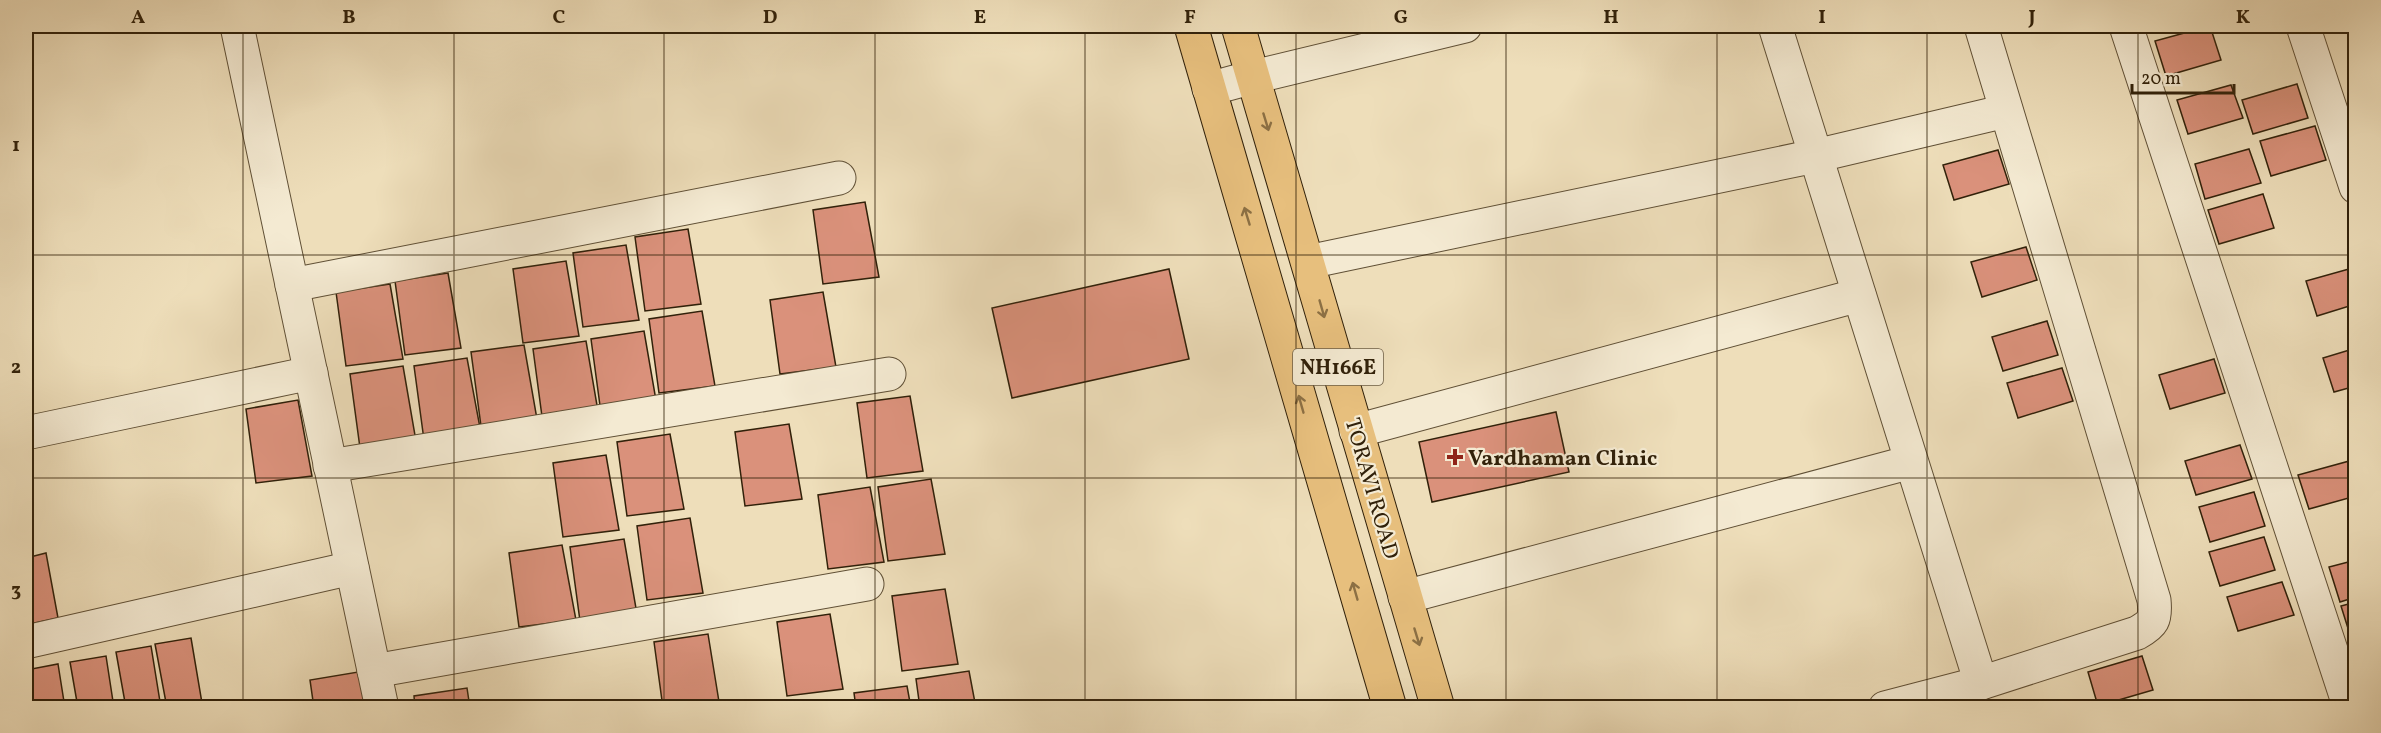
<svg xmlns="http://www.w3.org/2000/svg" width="2381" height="733" viewBox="0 0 2381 733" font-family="Vollkorn,serif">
<rect width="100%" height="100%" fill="#eedeba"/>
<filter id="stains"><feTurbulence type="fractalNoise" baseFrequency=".00333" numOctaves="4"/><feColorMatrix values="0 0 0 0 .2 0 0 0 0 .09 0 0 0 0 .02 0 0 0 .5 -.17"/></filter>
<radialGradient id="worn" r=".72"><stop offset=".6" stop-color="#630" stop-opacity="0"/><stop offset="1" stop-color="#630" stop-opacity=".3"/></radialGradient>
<g fill="#da917b" stroke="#31210a" stroke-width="1.5">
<path d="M2210,26L2221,60L2166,76L2155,41Z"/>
<path d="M2297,84L2308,118L2253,134L2242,100Z"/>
<path d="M2231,85L2243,118L2188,134L2177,100Z"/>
<path d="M2315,126L2326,160L2271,176L2260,141Z"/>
<path d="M2249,149L2261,183L2205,199L2195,164Z"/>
<path d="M1998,150L2009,184L1954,200L1943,165Z"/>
<path d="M2263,194L2274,228L2219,244L2208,210Z"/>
<path d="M865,202L879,277L823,284L813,210Z"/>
<path d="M688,229L701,304L645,311L635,237Z"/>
<path d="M626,245L639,320L583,327L573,253Z"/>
<path d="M2026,247L2037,280L1982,297L1971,262Z"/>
<path d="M566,261L579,336L523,343L513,269Z"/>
<path d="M2356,267V304L2317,316L2306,281Z"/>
<path d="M1169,269L1189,359L1012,398L992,308Z"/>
<path d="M448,273L461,348L405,355L395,281Z"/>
<path d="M390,284L403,359L346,366L336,292Z"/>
<path d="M823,292L836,367L780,374L770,300Z"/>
<path d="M702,311L715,386L659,393L649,319Z"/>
<path d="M2047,321L2058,355L2003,371L1992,337Z"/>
<path d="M644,331L657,406L601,413L591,339Z"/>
<path d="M586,341L599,417L543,424L533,349Z"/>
<path d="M524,345L537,419L481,426L471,352Z"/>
<path d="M2356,348V386L2334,392L2323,358Z"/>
<path d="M467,358L481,433L424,440L414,366Z"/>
<path d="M2214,359L2225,393L2170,409L2159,375Z"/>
<path d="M403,366L416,441L360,448L350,374Z"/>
<path d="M2062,368L2073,401L2018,418L2007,383Z"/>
<path d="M910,396L923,471L867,478L857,403Z"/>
<path d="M298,400L312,476L256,483L246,409Z"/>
<path d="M1556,412L1569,472L1432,502L1419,442Z"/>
<path d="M789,424L802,499L745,506L735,432Z"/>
<path d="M670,434L684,509L627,516L617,442Z"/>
<path d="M2240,445L2252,479L2196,495L2185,461Z"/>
<path d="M606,455L619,530L563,537L553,463Z"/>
<path d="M2353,460L2356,466V496L2309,509L2298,475Z"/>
<path d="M931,479L945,554L888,561L878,487Z"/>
<path d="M870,487L884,562L828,569L818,495Z"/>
<path d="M2254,492L2265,526L2210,542L2199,507Z"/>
<path d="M690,518L703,593L647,600L637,526Z"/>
<path d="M2264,537L2275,570L2220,586L2209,552Z"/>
<path d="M624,539L637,614L580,621L570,547Z"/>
<path d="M562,545L576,620L519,627L509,553Z"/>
<path d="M46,553L58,618L26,625V558Z"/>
<path d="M2356,560V597L2340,602L2329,567Z"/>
<path d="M2282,582L2294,615L2238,631L2227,597Z"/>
<path d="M945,589L958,664L902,671L892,596Z"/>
<path d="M2356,602V640L2352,641L2341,606Z"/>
<path d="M830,614L843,689L787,696L777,622Z"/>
<path d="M708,634L720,708H663L654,642Z"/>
<path d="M191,638L202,703L167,708L155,644Z"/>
<path d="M151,646L161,708H126L116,652Z"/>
<path d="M106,656L114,708H78L70,662Z"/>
<path d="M2142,656L2153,690L2098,706L2088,672Z"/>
<path d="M58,664L65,708H29L26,690V670Z"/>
<path d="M364,671L370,708H314L310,680Z"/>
<path d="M969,671L976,708H920L916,679Z"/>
<path d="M907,686L911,708H856L854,693Z"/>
<path d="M467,688L470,708H415L414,696Z"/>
</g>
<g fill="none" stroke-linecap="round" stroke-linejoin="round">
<g stroke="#605036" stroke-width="35">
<g id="minor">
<path d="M237,26L382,708"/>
<path d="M1775,26L1981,683L1885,708"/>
<path d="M1981,26L2154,600C2156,620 2153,624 2137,633L1981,683"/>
<path d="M2126,26L2350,708"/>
<path d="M2303,26L2356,187"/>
<path d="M1209,89L1253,77L1465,26"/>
<path d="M1308,262L1815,156L2006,111"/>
<path d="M292,285L839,178"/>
<path d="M1356,431L1859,295"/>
<path d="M26,433L311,373"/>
<path d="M330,466L889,374"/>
<path d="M1405,597L1911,462"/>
<path d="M26,642L352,568"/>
<path d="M374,671L867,584"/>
</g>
</g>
<g stroke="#31210a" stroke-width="35">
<g id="trunk">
<path d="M1191,26L1390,708"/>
<path d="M1238,26L1438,708"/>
</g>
</g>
<use href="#minor" stroke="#f4ead2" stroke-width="33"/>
<use href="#trunk" stroke="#e7bf7d" stroke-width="33"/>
</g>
<defs><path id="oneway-shaft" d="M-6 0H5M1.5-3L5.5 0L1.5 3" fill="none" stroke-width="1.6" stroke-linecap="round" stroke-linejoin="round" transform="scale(1.5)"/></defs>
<g stroke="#8c7044">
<use href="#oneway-shaft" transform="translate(1266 122) rotate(73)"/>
<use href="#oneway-shaft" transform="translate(1247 216) rotate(-107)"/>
<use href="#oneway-shaft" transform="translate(1322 309) rotate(74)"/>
<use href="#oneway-shaft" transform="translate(1301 404) rotate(-106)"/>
<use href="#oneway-shaft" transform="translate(1355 591) rotate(-106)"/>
<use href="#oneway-shaft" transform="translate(1417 637) rotate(73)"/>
</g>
<path fill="none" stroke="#31210a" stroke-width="1.5" stroke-opacity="0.55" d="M243,26V708M454,26V708M664,26V708M875,26V708M1085,26V708M1296,26V708M1506,26V708M1717,26V708M1927,26V708M2138,26V708M26,255H2356M26,478H2356"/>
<path fill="#8f2418" stroke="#f4ead2" stroke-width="2" d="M1452 448h6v6h6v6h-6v6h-6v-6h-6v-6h6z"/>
<g text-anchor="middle" stroke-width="4.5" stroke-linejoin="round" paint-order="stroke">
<rect fill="#f4ead2" stroke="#6c5d46" stroke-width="1.5" x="1293" y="349" width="90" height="36" rx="4.5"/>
<g font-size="21" font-weight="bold" fill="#31210a">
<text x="1338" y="374">NH166E</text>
</g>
<g font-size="22" font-weight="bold" fill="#31210a" stroke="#f4ead2" text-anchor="start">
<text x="1468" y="465">Vardhaman Clinic</text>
</g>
<g font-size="22" fill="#31210a" stroke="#f4ead2">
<text transform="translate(1373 488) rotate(74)" y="8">TORAVI ROAD</text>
</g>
</g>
<rect width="2381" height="733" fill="none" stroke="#eedeba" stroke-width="66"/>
<path d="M2132 84v9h102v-9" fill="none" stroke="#31210a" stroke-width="3"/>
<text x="2141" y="84" font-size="18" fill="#31210a" stroke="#f4ead2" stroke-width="4.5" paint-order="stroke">20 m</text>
<rect x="33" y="33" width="2315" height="667" fill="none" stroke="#31210a" stroke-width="2"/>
<g font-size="20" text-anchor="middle" font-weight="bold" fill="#31210a">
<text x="138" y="23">A</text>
<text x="349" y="23">B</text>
<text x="559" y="23">C</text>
<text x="770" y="23">D</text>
<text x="980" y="23">E</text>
<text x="1190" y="23">F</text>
<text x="1401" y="23">G</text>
<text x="1611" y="23">H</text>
<text x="1822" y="23">I</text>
<text x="2032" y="23">J</text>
<text x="2243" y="23">K</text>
<text x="16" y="151">1</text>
<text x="16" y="373">2</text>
<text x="16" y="596">3</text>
</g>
<rect width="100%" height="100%" filter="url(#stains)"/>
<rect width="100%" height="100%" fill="url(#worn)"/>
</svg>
